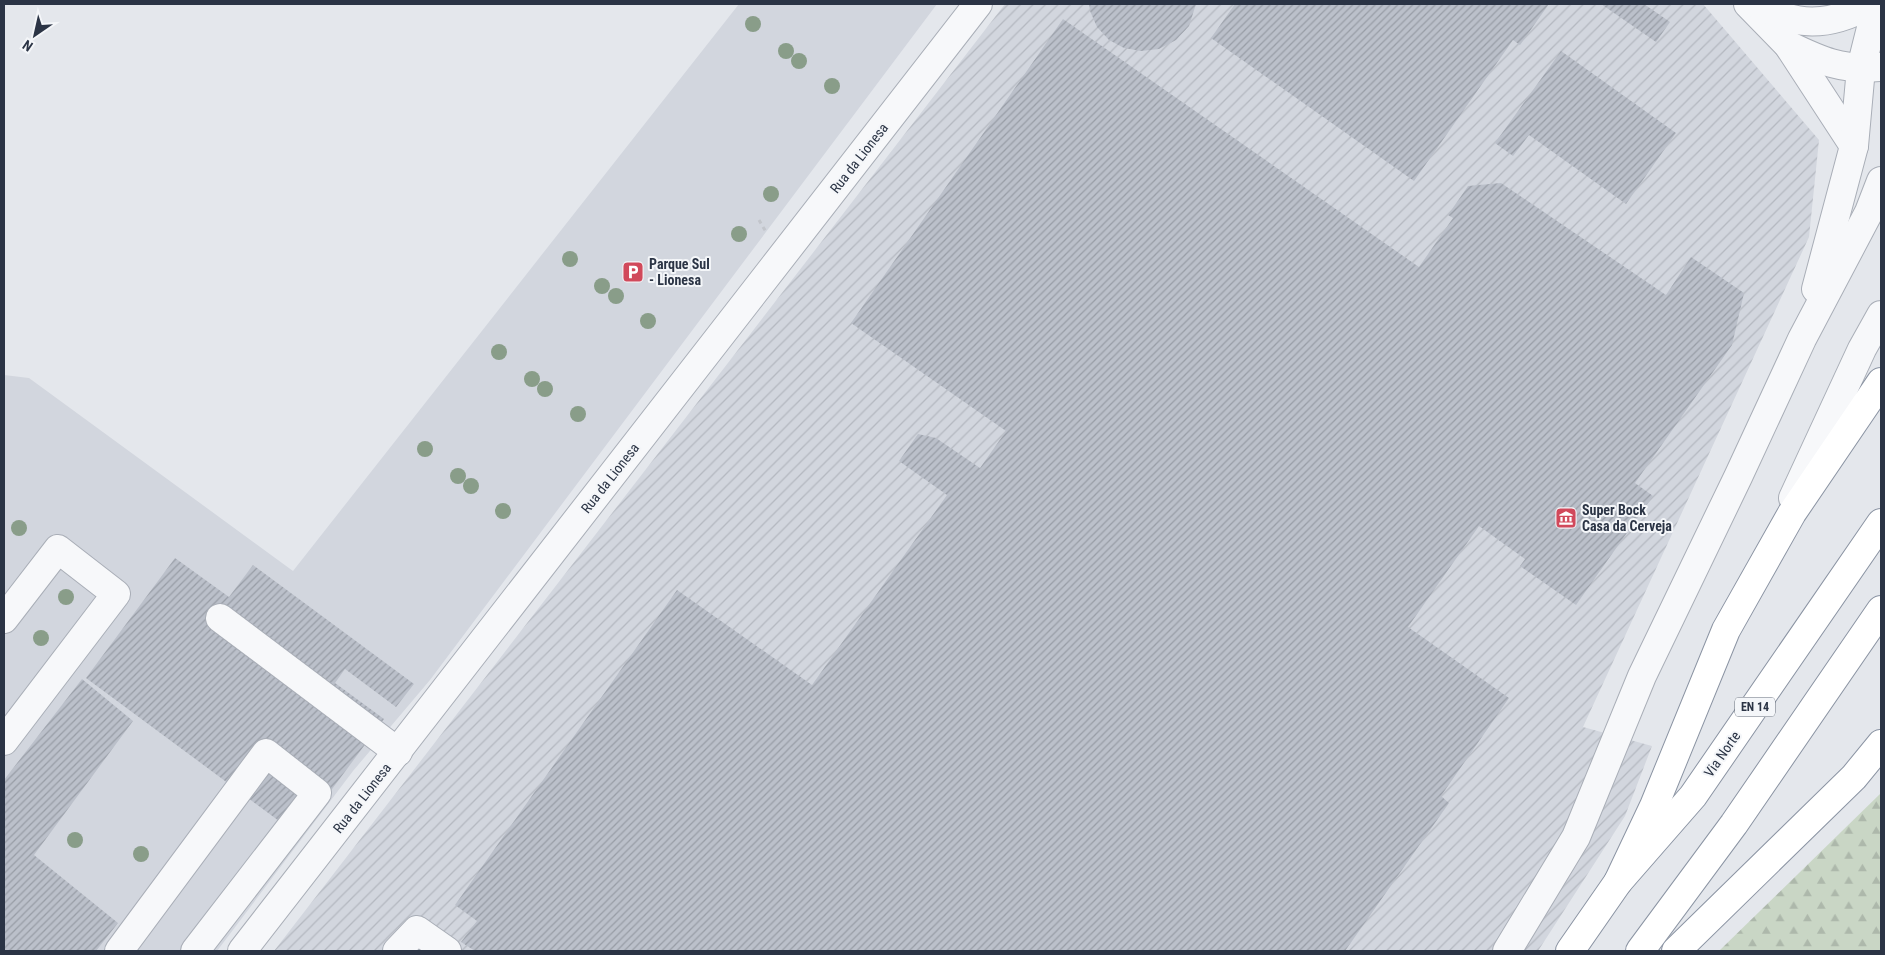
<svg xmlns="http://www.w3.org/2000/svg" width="1885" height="955" viewBox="0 0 1885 955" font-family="'Roboto Condensed',sans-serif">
<defs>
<pattern id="industrial-furrows" width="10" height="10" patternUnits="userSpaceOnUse" patternTransform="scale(1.25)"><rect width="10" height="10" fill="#d2d6de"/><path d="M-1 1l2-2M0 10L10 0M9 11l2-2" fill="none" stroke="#b4b8c0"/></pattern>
<pattern id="forest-firs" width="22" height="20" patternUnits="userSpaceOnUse" patternTransform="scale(1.25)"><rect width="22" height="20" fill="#c9d6c5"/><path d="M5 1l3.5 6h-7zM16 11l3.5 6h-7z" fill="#adb8ab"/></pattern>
<pattern id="building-hatch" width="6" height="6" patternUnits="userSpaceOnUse" patternTransform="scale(1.25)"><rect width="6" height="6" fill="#bbc0ca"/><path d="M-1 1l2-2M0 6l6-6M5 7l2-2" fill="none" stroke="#989da6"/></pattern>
</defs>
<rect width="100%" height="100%" fill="#e4e7ec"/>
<path fill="#d2d6de" d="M739,4H937L430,680L353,771L217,951H4V375L29,378L293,571Z"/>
<path fill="url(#industrial-furrows)" d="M1005,4H1703L1819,140L1809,237L1583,727L1652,746L1625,816L1538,951H274Z"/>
<path fill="url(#forest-firs)" d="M1881,793V951H1719Z"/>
<g fill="url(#building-hatch)">
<path d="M1089,4H1196L1189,26L1176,40L1159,49L1141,51L1124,48L1109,40L1097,27L1090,11Z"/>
<path d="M1235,4H1549L1520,45L1513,40L1414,181L1211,38Z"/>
<path d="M1601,4H1644L1670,22L1656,42Z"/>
<path d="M1063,19L1419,267L1453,218L1448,215L1468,186L1501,183L1666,295L1691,257L1744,293L1732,345L1635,483L1653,496L1576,605L1520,566L1525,559L1479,526L1408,627L1509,698L1441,796L1449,803L1345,951H475L461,942L477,921L455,905L677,590L812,685L947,495L899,461L918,434L936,438L980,468L1006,431L851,323Z"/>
<path d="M1561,51L1676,133L1626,204L1529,135L1513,156L1495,143Z"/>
<path d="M175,558L229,597L253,565L414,684L396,707L345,669L335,683L384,719L298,835L86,678Z"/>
<path d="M82,679L133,721L34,855L118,923L96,951H4V780Z"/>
</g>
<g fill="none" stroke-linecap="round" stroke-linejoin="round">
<g stroke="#a9aeb7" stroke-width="30">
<g id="minor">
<path d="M1748,4L1788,45L1854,146"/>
<path d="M1757,4C1766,8 1776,14 1785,17C1815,27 1844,19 1870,4"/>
<path d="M1788,45C1821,61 1841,70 1879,67"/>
<path d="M1816,289L1854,146L1861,68L1877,4"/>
<path d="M1793,498L1862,349L1881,315"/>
<path d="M220,618L398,752"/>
<path d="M4,619L58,549L116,594L4,741"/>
<path d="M119,951L266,753L317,793L195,951"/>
<path d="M242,951L978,4"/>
<path d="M397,951L417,930L447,951"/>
<path d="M1507,951L1576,837L1642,676L1738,477L1802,339L1869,212L1881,181"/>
</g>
</g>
<g stroke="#8b94a3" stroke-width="30">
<g id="highway">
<path d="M1618,882L1654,806L1726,630L1792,513L1881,382"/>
<path d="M1570,951L1618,882L1693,796L1881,523"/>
<path d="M1640,951L1734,824L1881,610"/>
<path d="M1676,951L1854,777L1881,744"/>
</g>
</g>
<path stroke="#c2c5cb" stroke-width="3" stroke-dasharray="4 4" stroke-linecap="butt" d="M759,220L766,232"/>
<use href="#minor" stroke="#f7f8fa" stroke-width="28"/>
<use href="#highway" stroke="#fff" stroke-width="28"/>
</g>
<g fill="#899d89">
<circle cx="753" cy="24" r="8"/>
<circle cx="786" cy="51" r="8"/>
<circle cx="799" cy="61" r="8"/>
<circle cx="832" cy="86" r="8"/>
<circle cx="771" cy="194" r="8"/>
<circle cx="739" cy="234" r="8"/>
<circle cx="570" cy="259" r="8"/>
<circle cx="602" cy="286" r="8"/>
<circle cx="616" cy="296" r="8"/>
<circle cx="648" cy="321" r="8"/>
<circle cx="499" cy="352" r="8"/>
<circle cx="532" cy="379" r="8"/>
<circle cx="545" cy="389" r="8"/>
<circle cx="578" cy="414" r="8"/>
<circle cx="425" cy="449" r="8"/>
<circle cx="458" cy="476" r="8"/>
<circle cx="471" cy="486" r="8"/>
<circle cx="503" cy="511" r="8"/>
<circle cx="19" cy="528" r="8"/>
<circle cx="66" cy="597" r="8"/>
<circle cx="41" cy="638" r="8"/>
<circle cx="75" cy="840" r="8"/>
<circle cx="141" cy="854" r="8"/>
</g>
<defs>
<g id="parking-square" transform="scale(1.125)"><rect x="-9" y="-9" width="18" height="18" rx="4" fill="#d1495b" stroke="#f4f6f9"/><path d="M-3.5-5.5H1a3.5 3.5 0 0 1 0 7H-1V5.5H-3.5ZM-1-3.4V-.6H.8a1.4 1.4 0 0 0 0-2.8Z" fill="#fff"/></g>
<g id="museum-square" transform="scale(1.125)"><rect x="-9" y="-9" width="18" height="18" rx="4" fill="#d1495b" stroke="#f4f6f9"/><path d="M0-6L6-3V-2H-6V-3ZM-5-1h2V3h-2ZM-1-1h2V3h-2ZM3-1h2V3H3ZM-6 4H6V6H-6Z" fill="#fff"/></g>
</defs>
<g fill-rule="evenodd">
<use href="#parking-square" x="633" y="272"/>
<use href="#museum-square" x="1566" y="518"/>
</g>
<g text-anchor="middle" stroke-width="4" stroke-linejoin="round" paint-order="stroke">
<rect fill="#f4f6f9" stroke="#676e7b" stroke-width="1" x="1735" y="697.5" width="40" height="19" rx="4"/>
<g font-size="12" font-weight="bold" fill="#2b3445">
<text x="1755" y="711">EN 14</text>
</g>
<g font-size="14" fill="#2b3445" stroke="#f4f6f9">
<text transform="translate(859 158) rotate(-52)" y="5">Rua da Lionesa</text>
<text transform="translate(610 478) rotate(-52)" y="5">Rua da Lionesa</text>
<text transform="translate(1722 754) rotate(-55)" y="5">Via Norte</text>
<text transform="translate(362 798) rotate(-52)" y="5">Rua da Lionesa</text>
</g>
<g font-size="14" font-weight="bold" fill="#2b3445" stroke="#f4f6f9" text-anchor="start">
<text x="649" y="269">Parque Sul<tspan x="649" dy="16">- Lionesa</tspan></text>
<text x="1582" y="515">Super Bock<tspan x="1582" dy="16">Casa da Cerveja</tspan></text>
</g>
</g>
<rect width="1885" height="955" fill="none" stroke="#2b3445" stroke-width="10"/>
<g transform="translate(35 35) rotate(214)" stroke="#f4f6f9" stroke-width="4" paint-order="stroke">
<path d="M0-4L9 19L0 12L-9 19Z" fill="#2b3445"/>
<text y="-8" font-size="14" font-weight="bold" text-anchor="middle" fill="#2b3445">N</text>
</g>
</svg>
